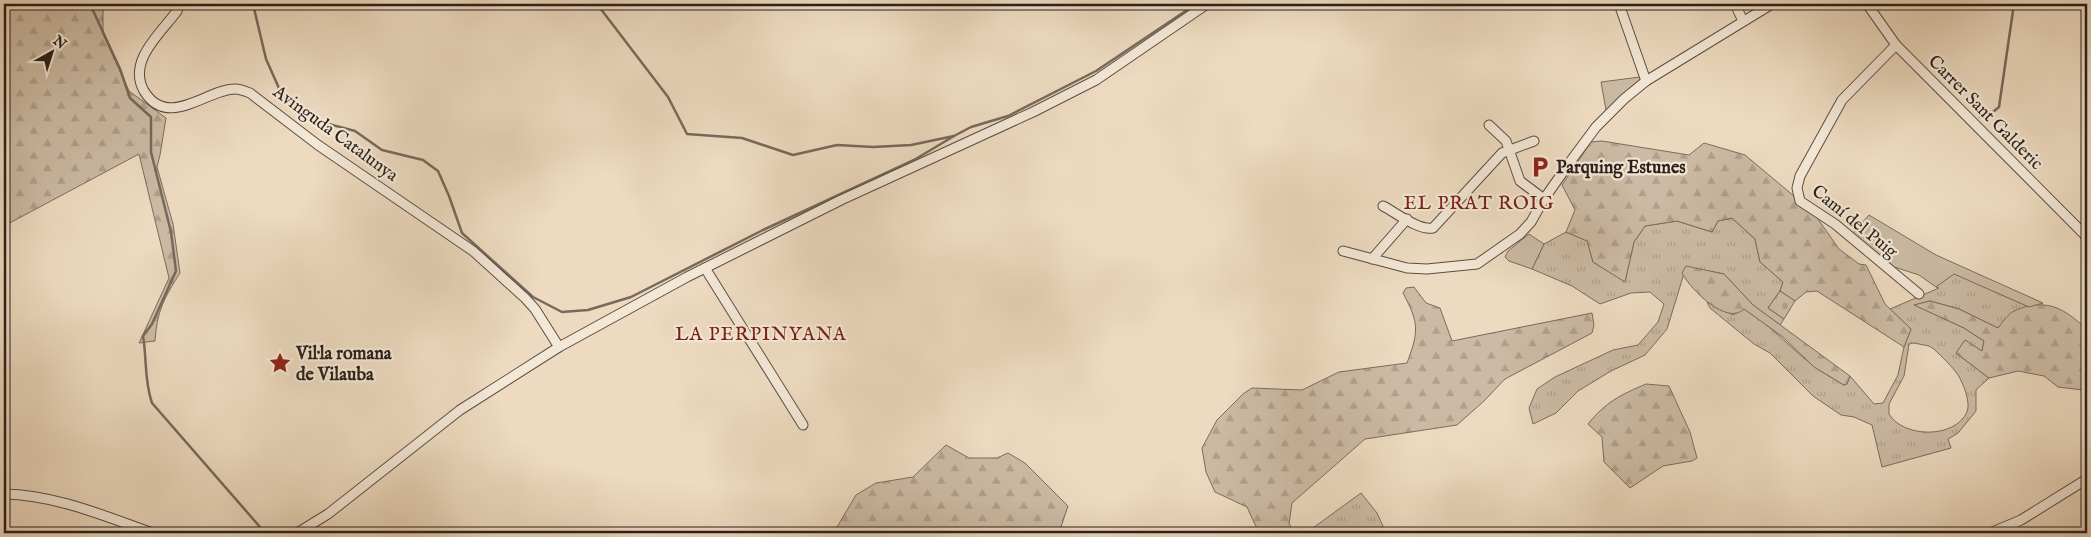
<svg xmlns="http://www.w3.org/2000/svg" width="2091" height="537" viewBox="0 0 2091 537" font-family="'IM FELL English',serif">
<defs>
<pattern id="grass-tufts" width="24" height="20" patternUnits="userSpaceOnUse" patternTransform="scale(1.25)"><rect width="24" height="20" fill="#ccbaa4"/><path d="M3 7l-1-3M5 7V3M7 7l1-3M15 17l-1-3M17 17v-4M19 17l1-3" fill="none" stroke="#af9f8d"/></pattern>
<pattern id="forest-firs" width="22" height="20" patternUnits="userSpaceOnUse" patternTransform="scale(1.25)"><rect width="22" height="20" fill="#ccbaa4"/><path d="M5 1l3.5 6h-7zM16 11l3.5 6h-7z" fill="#af9f8d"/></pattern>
<pattern id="cemetery-stones" width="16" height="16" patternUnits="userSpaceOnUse" patternTransform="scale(1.25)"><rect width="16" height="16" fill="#ccbaa4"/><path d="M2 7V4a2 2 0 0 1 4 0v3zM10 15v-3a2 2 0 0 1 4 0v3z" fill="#af9f8d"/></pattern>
</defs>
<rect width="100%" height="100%" fill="#eddac0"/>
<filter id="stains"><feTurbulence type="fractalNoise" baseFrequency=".004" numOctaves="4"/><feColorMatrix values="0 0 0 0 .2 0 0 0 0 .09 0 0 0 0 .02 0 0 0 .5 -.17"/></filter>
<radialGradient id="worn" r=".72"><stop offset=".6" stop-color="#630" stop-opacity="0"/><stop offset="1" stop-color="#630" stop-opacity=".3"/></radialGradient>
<g fill="url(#grass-tufts)" stroke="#7b6c5f" fill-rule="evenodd">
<path d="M1732,218L1755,239L1760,262L1783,282L1780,291L1768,308L1784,319L1780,325L1753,305L1724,274L1686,267L1667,329L1645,355L1611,371L1578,391L1556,413L1533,424L1529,408L1537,389L1555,377L1613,350L1638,345L1658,322L1664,304L1650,292L1631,293L1600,304L1572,286L1532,269L1544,244L1566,232L1588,241L1593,262L1625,281L1634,242L1645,226L1677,221L1712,232L1718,221Z"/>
<path d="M1954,273L2029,307L2013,312L1998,328L1959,309L1930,301L1915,305L1964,328L1984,341L1982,351L1956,353L1989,378L1976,390V411L1958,433L1948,439L1951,448L1882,467L1872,425L1854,417L1841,415L1813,396L1770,353L1754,344L1710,308L1707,302L1733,315L1744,309C1771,325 1790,348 1814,366C1823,373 1834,379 1844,385L1847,384L1850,376L1874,404L1883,403L1898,375L1904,347L1911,329L1890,309L1939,288L1936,287ZM1914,343L1929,346L1934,349C1942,357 1952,366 1958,375C1963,383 1971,402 1967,412C1955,439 1903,438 1889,414V404L1904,376L1909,344Z"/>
<path d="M1361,493L1377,513L1386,533H1306Z"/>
</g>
<g fill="url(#forest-firs)" stroke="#7b6c5f">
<path d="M4,4H103V34L129,91L166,118L160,155L157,167L173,224L180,273C164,298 157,311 155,341L139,343L169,278L139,154L4,226Z"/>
<path d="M1602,141L1689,155L1704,143L1745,155L1813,212L1839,249L1859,264L1866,265L1885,304L1911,329L1904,347L1817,291L1806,292L1795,301L1780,291L1783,282L1760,262L1755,239L1732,218L1718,221L1712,232L1677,221L1645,226L1634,242L1625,282L1593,262L1587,241L1566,232L1575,210L1562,185L1591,142Z"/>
<path d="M1686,266L1724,274L1753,305L1850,376L1847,384L1844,385L1814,367L1783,337L1744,309C1727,326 1691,290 1682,273Z"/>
<path d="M1414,287L1426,303L1440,308L1452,341L1592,313L1594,325L1592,333L1505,379L1484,401L1457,425L1365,439L1292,503L1289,524L1296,533H1259L1247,507L1215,492L1206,472L1202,448L1217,420L1243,394L1252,388L1302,390L1339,372L1407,363C1419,331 1419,323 1403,293L1406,288Z"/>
<path d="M1930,301L1959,309L1998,328C2002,323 2008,314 2014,311C2045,297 2065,308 2087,330V387L2083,390L2058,387L2044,376L2018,371L1989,378L1956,353L1965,340L1982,351L1984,341L1964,328L1914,305Z"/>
<path d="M1646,384L1669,386L1690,432L1697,458L1692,461L1663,466L1630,488L1604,462L1602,437L1588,424C1606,402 1620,395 1646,384Z"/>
<path d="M946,445L969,458H997L1008,453L1025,463L1068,506L1059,533H812L837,527L856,495L876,483L913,477Z"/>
</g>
<path fill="url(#cemetery-stones)" stroke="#7b6c5f" d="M1780,291L1795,301L1784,319L1768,308Z"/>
<g fill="#ccbaa4" stroke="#7b6c5f">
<path d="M1640,77L1641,80L1606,110L1601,82Z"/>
<path d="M1869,215L1936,255L2043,303L2029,307L1954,274L1936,287L1919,275L1888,265L1852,234Z"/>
<path d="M1529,234L1544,244L1532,269L1509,261L1505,257L1508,251Z"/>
</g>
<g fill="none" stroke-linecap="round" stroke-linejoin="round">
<g stroke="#77695c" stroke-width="2.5">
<path d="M90,4L120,69L130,98L151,117V152L171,232L176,271L152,324L143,336C147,359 144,380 152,403L260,527L261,533"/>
<path d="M253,4L266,59L282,95L306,118L355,131L382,150L423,160L438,171L449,196L462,233L533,297L562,312L588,310L631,297L763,230L914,160L954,136"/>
<path d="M597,4L668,97L687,134L742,138L793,155L837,145L873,147L911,145L954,136L971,127L1008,116L1096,71L1196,4"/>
<path d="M1980,117L1988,116L1999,107L2014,4"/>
</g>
<g stroke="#5b4e44" stroke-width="11">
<g id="minor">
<path d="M179,4L177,11C161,33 127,61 144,91C168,130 207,89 235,89C240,89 245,91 250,93L318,145L473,251L525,298L535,309L559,347"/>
<path d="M1619,4L1646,81"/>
<path d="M1735,4L1743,21"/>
<path d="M1867,4L1896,45L2087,237"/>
<path d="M1896,45L1842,100L1800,176L1797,188L1800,201L1835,224L1919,294"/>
<path d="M1489,125L1506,141L1520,181L1544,199"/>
<path d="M1383,206C1395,212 1419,231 1433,228L1502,153L1534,141"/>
<path d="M1343,251L1407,268L1427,269L1477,264L1520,234L1531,222L1544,199L1570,162L1596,127L1624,99L1646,81L1772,4"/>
<path d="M1372,259L1407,219"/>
<path d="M705,268L803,425"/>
<path d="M4,494C56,495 104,516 153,533"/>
<path d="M297,533L328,514L460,410L559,347L687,277L841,200L1033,112L1096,80L1207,4"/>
<path d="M1990,533L2021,520L2087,479"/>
</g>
</g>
<use href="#minor" stroke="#f3e7d6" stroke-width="9"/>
</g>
<defs>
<g id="parking-bare" transform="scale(1.725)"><path d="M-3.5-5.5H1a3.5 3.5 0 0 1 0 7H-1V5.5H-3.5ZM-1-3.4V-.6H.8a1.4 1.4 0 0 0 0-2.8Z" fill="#8f2418" stroke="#f3e7d6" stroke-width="2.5" paint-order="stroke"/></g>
<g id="sight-bare" transform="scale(1.725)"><path d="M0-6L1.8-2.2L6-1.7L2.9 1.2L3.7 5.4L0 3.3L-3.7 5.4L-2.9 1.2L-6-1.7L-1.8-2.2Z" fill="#8f2418" stroke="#f3e7d6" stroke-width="2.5" paint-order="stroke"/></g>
</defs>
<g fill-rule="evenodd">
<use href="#parking-bare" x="1540" y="167"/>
<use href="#sight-bare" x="280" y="363"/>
</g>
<g text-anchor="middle" stroke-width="4.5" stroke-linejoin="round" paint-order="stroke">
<g font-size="18" fill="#2a1f1a" stroke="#f3e7d6">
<text transform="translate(1986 112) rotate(45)" y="6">Carrer Sant Galderic</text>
<text transform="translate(336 133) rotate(36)" y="6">Avinguda Catalunya</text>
<text transform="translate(1855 221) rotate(39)" y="6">Camí del Puig</text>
</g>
<g font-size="18" font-weight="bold" fill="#2a1f1a" stroke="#f3e7d6" text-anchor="start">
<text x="1556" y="173">Parquing Estunes</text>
<text x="296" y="359">Vil·la romana<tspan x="296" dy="21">de Vilauba</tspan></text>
</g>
<g font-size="19" letter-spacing="1" fill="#7a1f14" stroke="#f3e7d6">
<text x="1479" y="209">EL PRAT ROIG</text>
<text x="761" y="340">LA PERPINYANA</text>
</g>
</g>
<rect width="2091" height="537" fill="none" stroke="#eddac0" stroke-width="20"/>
<rect x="5" y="5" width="2081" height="527" fill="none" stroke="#2a1f1a" stroke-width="2.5"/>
<rect x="10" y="10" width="2071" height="517" fill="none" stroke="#2a1f1a"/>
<g transform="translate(52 52) rotate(39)" stroke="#f3e7d6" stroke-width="4" paint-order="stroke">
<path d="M0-4L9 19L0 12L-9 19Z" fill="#2a1f1a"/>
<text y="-8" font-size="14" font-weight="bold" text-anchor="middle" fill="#2a1f1a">N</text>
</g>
<rect width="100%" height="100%" filter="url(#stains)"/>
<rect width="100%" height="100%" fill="url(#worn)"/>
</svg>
